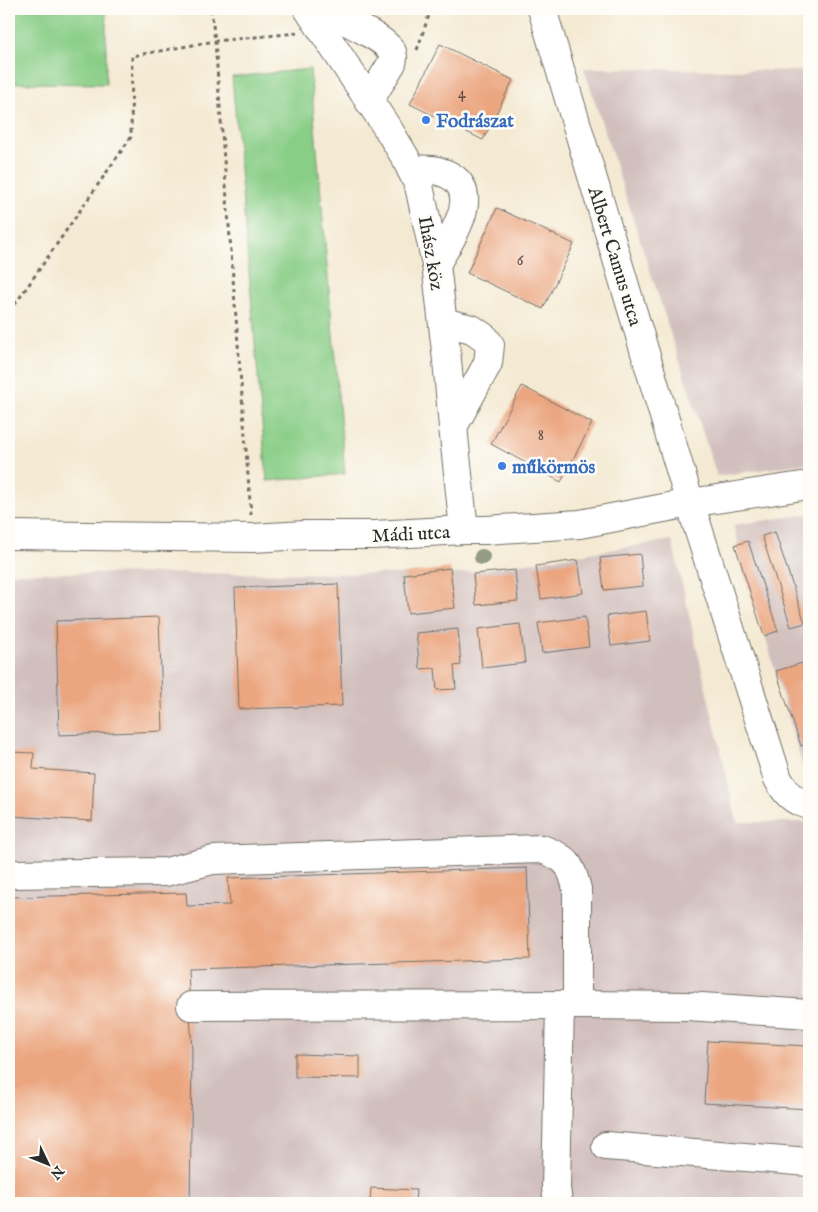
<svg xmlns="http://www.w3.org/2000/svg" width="818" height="1212" viewBox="0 0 818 1212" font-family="'IM FELL English',serif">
<rect width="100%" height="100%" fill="#fdfcf7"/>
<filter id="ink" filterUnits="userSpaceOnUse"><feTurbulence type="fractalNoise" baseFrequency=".02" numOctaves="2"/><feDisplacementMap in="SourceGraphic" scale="10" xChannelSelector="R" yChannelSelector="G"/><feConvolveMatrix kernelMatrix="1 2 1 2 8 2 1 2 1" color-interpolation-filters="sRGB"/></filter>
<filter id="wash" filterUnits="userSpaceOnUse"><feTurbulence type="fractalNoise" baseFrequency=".0096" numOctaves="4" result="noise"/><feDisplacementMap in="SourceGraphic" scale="20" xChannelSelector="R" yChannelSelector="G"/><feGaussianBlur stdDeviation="1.12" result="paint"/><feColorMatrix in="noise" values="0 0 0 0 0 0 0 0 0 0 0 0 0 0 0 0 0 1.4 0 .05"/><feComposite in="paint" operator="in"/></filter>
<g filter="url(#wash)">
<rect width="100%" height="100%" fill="#f4ead3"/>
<g fill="#d1bfbd">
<path d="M584,68L809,71V463L717,476Z"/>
<path d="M809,514V771H804L733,525Z"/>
<path d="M672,540L737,822H809V1203H9V573L458,574Z"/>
</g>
<g fill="#89ce87" stroke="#5a7c59">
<path d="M9,9H106V84L9,83Z"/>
<path d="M310,69L345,474L267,481L232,77Z"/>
</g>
<g id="blocks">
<g fill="#eba57f">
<path d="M440,44L513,80L483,140L410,104Z"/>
<path d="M497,208L574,244L543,309L467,273Z"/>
<path d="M522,386L592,423L561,482L491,444Z"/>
<path d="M775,532L805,623L791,627L762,536Z"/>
<path d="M748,541L778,631L764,636L735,545Z"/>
<path d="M640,554L643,586L604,590L600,558Z"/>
<path d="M578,560L583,593L541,599L536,566Z"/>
<path d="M450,568L455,608L408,613L404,574Z"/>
<path d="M515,570L518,601L476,605L473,574Z"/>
<path d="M338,584L342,706L239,709L235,588Z"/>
<path d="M646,611L650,641L611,646L607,616Z"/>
<path d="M159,617L163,731L59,735L56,621Z"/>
<path d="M585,617L589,647L542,653L538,623Z"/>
<path d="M520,624L525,663L482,668L478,629Z"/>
<path d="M458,629L461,665L454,666L456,689L437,690L435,668L420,669L416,633Z"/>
<path d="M809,661V743L801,746L776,671Z"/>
<path d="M9,752L34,753L33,769L94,773L92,821L9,816Z"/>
<path d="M527,868L530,959L188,969L192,1053L190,1203H9V897L186,893L187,906L230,905L228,878Z"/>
<path d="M708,1041L809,1046V1109L704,1103Z"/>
<path d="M295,1054L360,1056V1078L295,1077Z"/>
<path d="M371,1188L416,1190L415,1203H370Z"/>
</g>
</g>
</g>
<g filter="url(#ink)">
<use href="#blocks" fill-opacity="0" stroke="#716e66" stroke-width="1"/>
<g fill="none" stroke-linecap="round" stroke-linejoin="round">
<g stroke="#716e66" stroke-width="30">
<g id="minor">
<path d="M308,9L390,132L405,157L419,186L436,264L447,360L453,427L464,530"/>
<path d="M322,9C336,16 387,39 392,52C394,56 393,59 392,63L369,101"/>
<path d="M542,9L690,503L778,779C786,793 792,801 809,805"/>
<path d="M411,169C420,170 430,169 438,171C490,185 451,238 436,264"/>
<path d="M443,322L472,329L485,338L490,345L488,363L453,427"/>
<path d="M9,535L253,538L305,535H374L464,530H486L580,524L690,503L809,485"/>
<path d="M9,874L166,872L213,860L542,849C567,858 571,864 577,889V1005"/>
<path d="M191,1006L577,1005L687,1006L809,1014"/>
<path d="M606,1146L809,1162"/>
<path d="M558,1203L556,1188L560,1005"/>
</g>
</g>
<g stroke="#716e66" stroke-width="3" stroke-dasharray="4 4" stroke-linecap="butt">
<path d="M211,9L215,41L251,515"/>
<path d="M417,50L431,9"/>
<path d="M9,310L16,303L131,137L132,56L215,41L297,33"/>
</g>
<use href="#minor" stroke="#fff" stroke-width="28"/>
</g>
<circle fill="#959c86" cx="482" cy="557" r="8"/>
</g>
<g fill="#3f7fe0" stroke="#fdfcf7" stroke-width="2">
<circle cx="426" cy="120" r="5"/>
<circle cx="502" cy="466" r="5"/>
</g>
<g text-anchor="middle" stroke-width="5" stroke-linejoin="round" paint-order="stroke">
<g font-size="16" fill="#5b4a40">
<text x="462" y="98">4</text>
<text x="520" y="265">6</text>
<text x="541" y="440">8</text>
</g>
<g font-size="19" font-weight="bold" fill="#366cbe" stroke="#fdfcf7" text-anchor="start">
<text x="436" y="127">Fodrászat</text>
<text x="512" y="473">műkörmös</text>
</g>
<g font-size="19" fill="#2b2b2b" stroke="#fdfcf7">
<text transform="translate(432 253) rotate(80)" y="7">Ihász köz</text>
<text transform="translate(616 256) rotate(73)" y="7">Albert Camus utca</text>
<text transform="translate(411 533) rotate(-3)" y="7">Mádi utca</text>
</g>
</g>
<rect width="818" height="1212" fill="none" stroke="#fdfcf7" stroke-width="30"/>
<g transform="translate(48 1164) rotate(133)" stroke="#fdfcf7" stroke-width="4" paint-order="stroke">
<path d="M0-4L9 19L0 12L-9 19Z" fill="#2b2b2b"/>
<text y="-8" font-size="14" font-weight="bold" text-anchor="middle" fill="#2b2b2b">N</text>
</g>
</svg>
